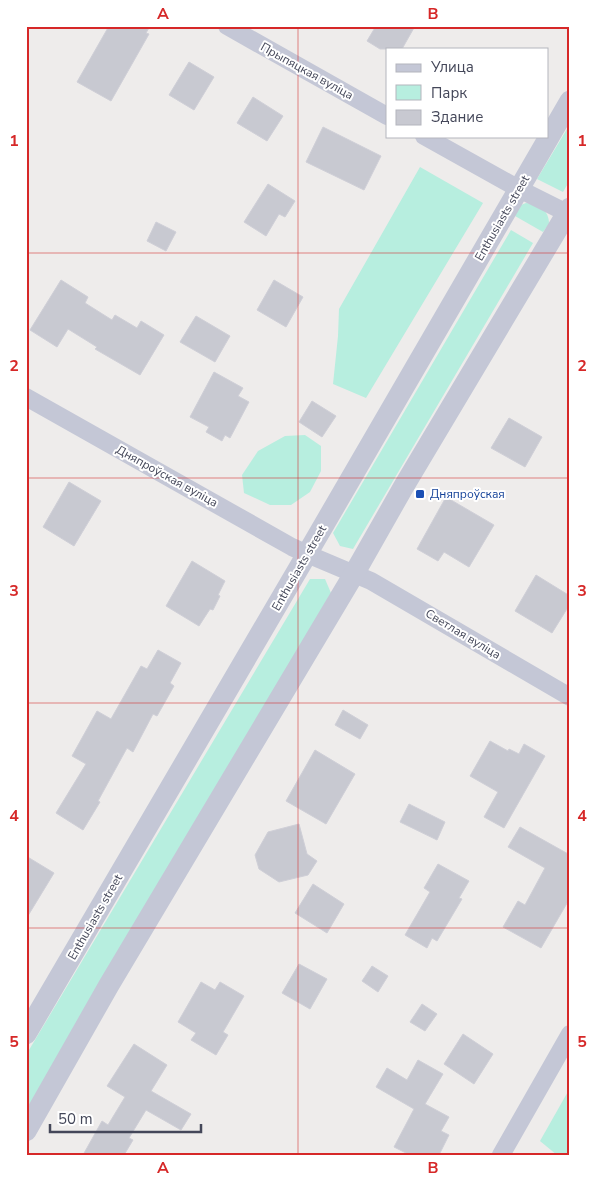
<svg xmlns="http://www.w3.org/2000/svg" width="596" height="1181" viewBox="0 0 596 1181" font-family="'Nunito Sans',sans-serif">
<rect width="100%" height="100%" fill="#eeeceb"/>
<g fill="#b7eedf">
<path d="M570,124V180L563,192L537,179Z"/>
<path d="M420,167L483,203L366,398L333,384L338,336L339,309Z"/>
<path d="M526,203C539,204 549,210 549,224L543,232L515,216L521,205Z"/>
<path d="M511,230L533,243L353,549L340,546L333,533Z"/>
<path d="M305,435L321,446V471L310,492L291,505H270L244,493L242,475L258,451L285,436Z"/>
<path d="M310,579H325L331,593L26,1112V1055Z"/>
<path d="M570,1088V1155H557L540,1141Z"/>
</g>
<g fill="#c8c9d1" stroke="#cfcfd7">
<path d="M109,26H150L146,33L149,34L111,101L77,82Z"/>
<path d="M376,26H415L402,49H380L367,41Z"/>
<path d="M189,62L214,77L194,110L169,95Z"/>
<path d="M253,97L283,116L267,141L237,123Z"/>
<path d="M323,127L381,156L364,190L306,162Z"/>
<path d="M268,184L295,201L285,217L279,214L266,236L244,222Z"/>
<path d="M156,222L176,232L166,251L147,241Z"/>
<path d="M61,280L88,297L85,303L112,320L115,315L137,328L141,321L164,335L140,375L95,349L97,347L68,329L57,347L30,330Z"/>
<path d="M274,280L303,297L286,327L257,310Z"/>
<path d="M196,316L230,336L215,362L180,342Z"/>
<path d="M214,372L243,388L238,396L249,402L230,438L225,435L222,441L206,432L209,427L190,417Z"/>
<path d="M312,401L336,416L322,437L299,422Z"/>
<path d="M509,418L542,437L525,467L491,448Z"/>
<path d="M69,482L101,501L74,546L43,527Z"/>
<path d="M446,497L494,525L469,567L444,552L438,561L417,549Z"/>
<path d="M192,561L225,581L218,595L220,596L213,610L210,609L199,626L166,606Z"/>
<path d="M536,575L570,596V604L552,633L515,611Z"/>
<path d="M158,650L181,663L170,683L174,686L157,716L153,714L133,752L127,748L98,801L100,802L83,830L56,813L86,764L72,756L97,711L111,719L141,666L147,669Z"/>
<path d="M343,710L368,725L360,739L335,725Z"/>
<path d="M490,741L508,751L509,749L519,754L524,744L545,756L504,828L484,817L498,792L470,776Z"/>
<path d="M315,750L355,774L326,824L286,801Z"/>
<path d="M409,804L445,822L437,840L400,822Z"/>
<path d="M299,824L307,854L317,861L308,875L279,882L259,869L255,855L268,832Z"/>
<path d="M520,827L570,855V898L541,948L503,927L518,901L525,905L545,868L508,847Z"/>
<path d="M26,856L54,873L26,919Z"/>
<path d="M438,864L469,881L459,898L462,899L437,941L432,938L427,948L405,935L430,892L424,888Z"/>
<path d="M313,884L344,904L327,933L295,913Z"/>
<path d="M299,964L327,979L310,1009L282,993Z"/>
<path d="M372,966L388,976L378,992L362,981Z"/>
<path d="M201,982L215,990L220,982L244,996L223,1032L228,1035L216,1055L191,1040L196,1033L178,1022Z"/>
<path d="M422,1004L437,1014L425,1031L410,1022Z"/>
<path d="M463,1034L493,1054L474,1084L444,1064Z"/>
<path d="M134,1044L167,1065L151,1091L191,1114L181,1130L146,1110L129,1138L133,1140L124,1155H83L102,1121L108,1125L125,1097L107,1086Z"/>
<path d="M418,1060L443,1074L425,1104L449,1117L441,1131L449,1135L439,1155H410L394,1147L414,1109L376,1087L387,1068L407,1080Z"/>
</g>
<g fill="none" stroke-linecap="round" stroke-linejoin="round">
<g stroke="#c4c7d6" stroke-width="18">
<path d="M227,26L387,116"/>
<path d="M424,136L519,189L567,213"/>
<path d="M26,397L292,547L307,554L371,581L570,697"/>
<path d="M501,1155L570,1034"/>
</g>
<g stroke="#c4c7d6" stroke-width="21">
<path d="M26,1034L307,554L570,101"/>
<path d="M26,1131L109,985L354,574L404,486L570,208"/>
</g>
</g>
<path fill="none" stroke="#d62828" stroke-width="1" stroke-opacity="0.55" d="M298,26V1155M26,253H570M26,478H570M26,703H570M26,928H570"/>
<rect fill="#1a4fb4" stroke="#fff" stroke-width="2" x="415" y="489" width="10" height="10" rx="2.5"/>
<g text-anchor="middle" stroke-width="4" stroke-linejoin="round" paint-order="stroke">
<g font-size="12" fill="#444759" stroke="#fff">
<text transform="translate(307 71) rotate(29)" y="4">Прыпяцкая вуліца</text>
<text transform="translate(502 218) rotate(-60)" y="4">Enthusiasts street</text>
<text transform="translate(167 476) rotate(29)" y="4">Дняпроўская вуліца</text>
<text transform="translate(299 568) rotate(-60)" y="4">Enthusiasts street</text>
<text transform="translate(463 634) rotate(31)" y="4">Светлая вуліца</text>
<text transform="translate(95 917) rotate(-60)" y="4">Enthusiasts street</text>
</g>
<g font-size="12" fill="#164399" stroke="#fff" text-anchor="start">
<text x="430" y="498">Дняпроўская</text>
</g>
</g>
<rect width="596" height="1181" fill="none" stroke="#ffffff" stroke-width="55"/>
<rect x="386" y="48" width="162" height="90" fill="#ffffff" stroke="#b4b5bd"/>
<rect x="396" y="64" width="25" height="8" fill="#c4c7d6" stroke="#b4b5bd"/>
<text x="431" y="72" font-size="15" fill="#444759">Улица</text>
<rect x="396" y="85" width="25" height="15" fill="#b7eedf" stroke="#b4b5bd"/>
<text x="431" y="98" font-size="15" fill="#444759">Парк</text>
<rect x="396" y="110" width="25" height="15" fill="#c8c9d1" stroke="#b4b5bd"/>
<text x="431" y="122" font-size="15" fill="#444759">Здание</text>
<path d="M50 1124v8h151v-8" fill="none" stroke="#444759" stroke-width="2.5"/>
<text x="58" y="1124" font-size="15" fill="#444759" stroke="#ffffff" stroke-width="4" paint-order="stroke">50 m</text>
<rect x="28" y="28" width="540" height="1126" fill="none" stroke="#d62828" stroke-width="2"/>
<g font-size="16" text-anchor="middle" font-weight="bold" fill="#d62828">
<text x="163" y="19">A</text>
<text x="433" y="19">B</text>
<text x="14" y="146">1</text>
<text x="582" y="146">1</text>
<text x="14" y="371">2</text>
<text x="582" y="371">2</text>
<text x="14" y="596">3</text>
<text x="582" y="596">3</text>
<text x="14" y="821">4</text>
<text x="582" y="821">4</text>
<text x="14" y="1047">5</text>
<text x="582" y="1047">5</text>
<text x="163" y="1173">A</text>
<text x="433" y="1173">B</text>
</g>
</svg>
